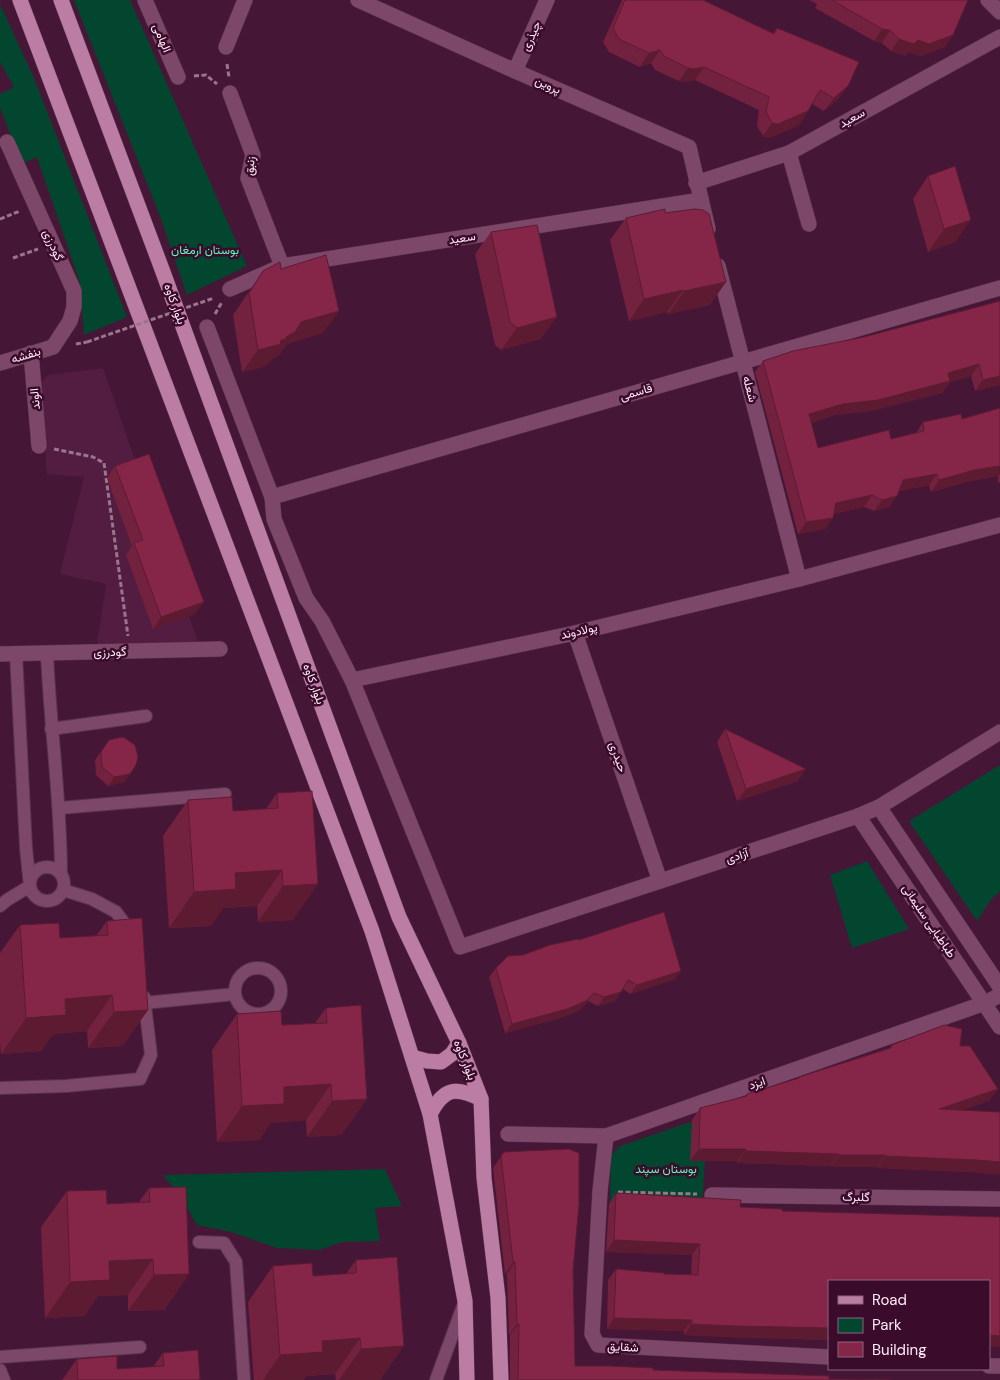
<svg xmlns="http://www.w3.org/2000/svg" width="1000" height="1380" viewBox="0 0 1000 1380" font-family="'DM Sans',Vazirmatn,sans-serif">
<rect width="100%" height="100%" fill="#461636"/>
<path fill="#531d41" d="M103,368L199,645H97L106,584L60,574L84,477L47,474L41,383L48,375Z"/>
<g fill="#02462f">
<path d="M74,0H130L247,266L187,295L160,216Z"/>
<path d="M0,4L34,78L127,317L84,335L80,283L37,157L22,164L0,108V94L14,87L0,62Z"/>
<path d="M1000,765V891L990,901L977,921L909,821Z"/>
<path d="M867,861L909,929L852,948L830,875Z"/>
<path d="M708,1116L702,1207L610,1204L611,1155L620,1146Z"/>
<path d="M385,1169L402,1206L375,1208L380,1241L342,1242L320,1250L277,1248L231,1232L197,1225L179,1194L163,1175Z"/>
</g>
<g fill="none" stroke-linecap="round" stroke-linejoin="round">
<g stroke="#59344e" stroke-width="14">
<g id="lane">
<path d="M47,653C50,727 61,800 61,874"/>
<path d="M51,729L146,716"/>
<path d="M60,808L225,794"/>
<circle cx="47" cy="884" r="17"/>
<path d="M63,890L92,899L116,912L131,932"/>
<path d="M0,906L7,900L30,886L26,848L16,654"/>
<circle cx="258" cy="991" r="23"/>
<path d="M144,1003L235,994"/>
<path d="M0,1088L66,1086L140,1079L151,1055L144,997"/>
<path d="M199,1242L224,1243L236,1262L244,1380"/>
<path d="M0,1357L140,1347"/>
<path d="M0,1370L4,1380"/>
<path d="M436,1380L463,1306"/>
</g>
</g>
<g stroke="#59344e" stroke-width="16">
<g id="street">
<path d="M145,0L178,77"/>
<path d="M358,0L515,71L689,147L708,229"/>
<path d="M988,0L1000,12"/>
<path d="M226,47L245,0"/>
<path d="M515,71L547,0"/>
<path d="M230,93L253,155L248,178L282,266"/>
<path d="M789,153L809,224"/>
<path d="M696,183L789,153L1000,37"/>
<path d="M718,266L799,579"/>
<path d="M230,289L282,266L701,200"/>
<path d="M207,327L272,497L274,519L306,598L322,621L352,680L460,947L858,816L879,807L1000,732"/>
<path d="M31,353L39,446"/>
<path d="M0,363L53,347L70,321L74,307V291L7,142"/>
<path d="M272,497L1000,288"/>
<path d="M575,633L660,881"/>
<path d="M0,654L220,649"/>
<path d="M352,680L575,633L799,579L1000,525"/>
<path d="M879,807L1000,987"/>
<path d="M858,816L1000,1027"/>
<path d="M508,1134L606,1136L985,1003L1000,995"/>
<path d="M606,1136L600,1191L592,1334L598,1345L829,1357"/>
<path d="M712,1195L1000,1199"/>
<path d="M989,1366H1000"/>
</g>
</g>
<g stroke="#59344e" stroke-width="16">
<g id="primary">
<path d="M20,0L372,931L430,1114L465,1301L467,1380"/>
<path d="M61,0L163,272L399,917L459,1043L481,1099L484,1178L498,1298L501,1380"/>
<path d="M412,1057L427,1061L441,1062L452,1054L459,1043"/>
<path d="M430,1114C444,1088 455,1086 481,1099"/>
</g>
</g>
<g stroke="#99768c" stroke-width="3" stroke-dasharray="5 2.5" stroke-linecap="butt">
<path d="M227,64L229,77"/>
<path d="M194,76L206,75L217,84"/>
<path d="M0,219L20,211"/>
<path d="M13,258L38,249"/>
<path d="M215,314L222,302"/>
<path d="M76,344L87,342"/>
<path d="M54,449L93,457L104,463L128,636"/>
<path d="M618,1192L697,1194"/>
</g>
<use href="#lane" stroke="#7c4768" stroke-width="12"/>
<use href="#street" stroke="#7c4768" stroke-width="15"/>
<use href="#primary" stroke="#bb7da3" stroke-width="15"/>
<path stroke="#99768c" stroke-width="3" stroke-dasharray="5 2.5" stroke-linecap="butt" d="M87,342L214,298"/>
</g>
<g fill="#72213e">
<path d="M622,0H703L773,33L777,28L848,86L838,99L824,111L812,104L799,125L769,138L763,136L757,126L759,110L695,80L685,82L679,81L655,70L651,63L640,67L609,52L603,42Z"/>
<path d="M809,0H968L945,47L920,56L909,52L905,56L891,51L882,43L874,41L815,8L817,4Z"/>
<path d="M928,176L955,242L928,252L913,199Z"/>
<path d="M665,213L710,305L668,314L667,312L629,321L610,240L626,218Z"/>
<path d="M491,232L541,339L501,350L495,345L475,254Z"/>
<path d="M281,269L323,333L287,344L279,355L273,358L266,366L242,372L233,315L263,271Z"/>
<path d="M1000,301V385L975,391L971,376L950,382L942,393L870,411L835,415L811,423L818,448L891,439L916,433L923,422L962,419L1000,408V482L998,483V476L966,482L931,492L929,485L899,491L889,507L874,511L864,507L833,514V518L825,529L798,534L755,372L763,361L864,337Z"/>
<path d="M115,466L195,614L153,629L126,555L132,546L107,478Z"/>
<path d="M725,729L798,781L737,801L717,742Z"/>
<path d="M109,740L136,765L124,782L108,786L96,775L95,760Z"/>
<path d="M277,793L293,920L258,922L257,906L223,908L211,926L169,928L163,836L188,800L233,811L266,809Z"/>
<path d="M107,921L123,1046L88,1048L87,1031L53,1034L41,1051L1,1054L0,1042V953L20,925L60,938L96,936Z"/>
<path d="M579,940L681,971L675,979L630,994L623,989L615,1001L598,1006L588,1001L580,1010L561,1018L505,1033L489,977L496,968L523,955Z"/>
<path d="M326,1008L367,1099L341,1135L307,1137L306,1120L271,1123L259,1140L217,1142L212,1050L237,1014L282,1025L315,1023Z"/>
<path d="M892,1045L960,1046L989,1101L962,1110L969,1172L877,1168V1167H831V1166L737,1163V1161H690L692,1120L700,1108L745,1097L747,1094L798,1079L799,1077L889,1048Z"/>
<path d="M504,1152L573,1270L575,1366L829,1379L892,1380H510V1335H509L507,1274H505L493,1168Z"/>
<path d="M149,1188L189,1274L164,1310L128,1311V1295L98,1296L84,1316L45,1318L41,1227L67,1191L107,1204L139,1202Z"/>
<path d="M616,1193L740,1207L782,1211L1000,1217V1347H989V1281H829V1340L728,1337L684,1335V1331L607,1329L608,1280L616,1269L664,1274L691,1275L692,1255L606,1252L609,1204Z"/>
<path d="M356,1260L380,1380H336L335,1374L306,1376L303,1380H254L248,1302L273,1266L313,1276L346,1274Z"/>
<path d="M163,1353L200,1380H62L77,1359L117,1369L153,1367Z"/>
</g>
<g fill="#5d1b32">
<path d="M882,29L890,30L882,43L874,41Z"/>
<path d="M953,35L945,47L920,56L909,52L905,56L891,51L899,39L918,40Z"/>
<path d="M660,50L651,63L640,67L649,53Z"/>
<path d="M704,67L695,80L685,82L679,81L688,68Z"/>
<path d="M848,86L838,99L824,111L834,98Z"/>
<path d="M808,111L799,125L769,138L763,136L772,123Z"/>
<path d="M971,220L955,242L928,252L944,229Z"/>
<path d="M726,282L710,305L668,314L684,291Z"/>
<path d="M683,290L667,312L629,321L644,299Z"/>
<path d="M339,311L323,333L287,344L279,355L273,358L266,366L242,372L258,350L280,341L301,322Z"/>
<path d="M557,317L541,339L501,350L517,328Z"/>
<path d="M979,364L971,376L950,382L942,393L870,411L835,415L801,426L809,414Z"/>
<path d="M1000,376V385L975,391L983,380Z"/>
<path d="M1000,466V474L998,476L966,482L931,492L939,480L974,470Z"/>
<path d="M937,474L929,485L895,492L903,480Z"/>
<path d="M872,495L864,507L828,515L836,503Z"/>
<path d="M897,496L889,507L874,511L882,500Z"/>
<path d="M833,518L825,529L798,534L806,522Z"/>
<path d="M204,602L195,614L153,629L161,617Z"/>
<path d="M806,769L798,781L737,801L746,789Z"/>
<path d="M130,774L124,782L108,786L114,777Z"/>
<path d="M282,870L257,906L223,908L211,926L169,928L194,892L235,873Z"/>
<path d="M318,884L293,920L258,922L283,886Z"/>
<path d="M681,971L675,979L630,994L637,985Z"/>
<path d="M621,992L615,1001L598,1006L604,997Z"/>
<path d="M594,993L580,1010L561,1018L505,1033L512,1024Z"/>
<path d="M112,995L87,1031L53,1034L41,1051L1,1054L26,1018L65,999Z"/>
<path d="M148,1010L123,1046L88,1048L114,1012Z"/>
<path d="M331,1084L306,1120L271,1123L259,1140L217,1142L242,1106L284,1087Z"/>
<path d="M998,1089L989,1101L930,1121L939,1109Z"/>
<path d="M367,1099L341,1135L307,1137L332,1101Z"/>
<path d="M699,1149H746L737,1161H690Z"/>
<path d="M745,1151L839,1154L831,1166L737,1163Z"/>
<path d="M839,1155H885L877,1167H831Z"/>
<path d="M885,1156L977,1160L1000,1162V1175L969,1172L877,1168Z"/>
<path d="M614,1240L700,1244L692,1255L606,1252Z"/>
<path d="M153,1259L128,1295L98,1296L84,1316L45,1318L70,1282L109,1261Z"/>
<path d="M513,1262H515L507,1274H505Z"/>
<path d="M189,1274L164,1310L128,1311L154,1275Z"/>
<path d="M614,1318L692,1320L684,1331L607,1329Z"/>
<path d="M517,1324H519L510,1335H509Z"/>
<path d="M691,1324L829,1328V1340L728,1337L684,1335Z"/>
<path d="M989,1335L1000,1336V1347H989Z"/>
<path d="M360,1338L335,1374L306,1376L303,1380H263L280,1355L322,1341Z"/>
<path d="M404,1346L380,1380H339L361,1349Z"/>
</g>
<g fill="#852648" stroke="#5d1b32">
<path d="M625,0H703L774,34L777,28L859,62L848,86L834,98L820,90L808,111L778,124L772,123L766,112L769,97L704,67L694,69L688,68L664,56L660,50L649,53L619,39L613,28Z"/>
<path d="M832,0H968L953,35L929,44L918,40L914,44L899,39L890,30L882,29Z"/>
<path d="M955,166L971,220L944,229L928,176Z"/>
<path d="M665,209V213L695,209L703,210L709,214L726,282L684,291L683,290L644,299L626,218Z"/>
<path d="M537,225L557,317L517,328L510,322L491,232Z"/>
<path d="M326,255L339,311L301,322L295,332L286,337V339L280,341L281,344L258,350L249,293L263,271L280,262L281,269Z"/>
<path d="M1000,301V376L983,380L979,364L948,373L950,381L878,400L843,404L809,414L818,448L889,430L891,439L924,431L923,422L961,414L962,419L1000,408V466L974,470L939,480L937,474L903,480L897,496L882,500L872,495L836,503L833,518L806,522L763,361L793,351L864,337Z"/>
<path d="M149,454L204,602L161,617L134,543L143,540L115,466Z"/>
<path d="M725,729L806,769L746,789Z"/>
<path d="M123,737L135,745L138,757L136,765L130,774L114,777L102,767L101,752L109,740Z"/>
<path d="M312,791L318,884L283,886L282,870L235,873L236,889L194,892L188,800L232,797L233,811L278,808L277,793Z"/>
<path d="M664,912L681,971L637,985L628,980L621,992L604,997L594,993L586,1001L567,1009L512,1024L496,968L508,956L523,955L550,945L578,939L579,940Z"/>
<path d="M142,918L148,1010L114,1012L112,995L65,999L66,1015L26,1018L20,925L59,923L60,938L108,935L107,921Z"/>
<path d="M361,1005L367,1099L332,1101L331,1084L284,1087V1104L242,1106L237,1014L281,1011L282,1025L327,1023L326,1008Z"/>
<path d="M944,1025L962,1029L960,1046H970L998,1089L939,1109L1000,1112V1162L977,1160L885,1156V1155H839V1154L745,1151L746,1149H699L700,1108L747,1096V1094L799,1078V1077L891,1048L892,1045Z"/>
<path d="M569,1149L579,1153V1204L573,1270L575,1366H608L653,1368V1370L829,1376V1379L892,1380H518L519,1324H517L515,1262H513L501,1156L504,1152Z"/>
<path d="M186,1187L189,1274L154,1275L153,1259L109,1261L110,1280L70,1282L67,1191L106,1190L107,1204L150,1202L149,1188Z"/>
<path d="M616,1193L741,1200L740,1207L782,1209V1211L1000,1217V1336L989,1335V1281H829V1328L735,1326L691,1324L692,1320L614,1318L616,1269L664,1273V1274L698,1275L700,1244L614,1240Z"/>
<path d="M397,1257L404,1346L361,1349L360,1338L322,1341L323,1352L280,1355L273,1266L312,1263L313,1276L356,1273V1260Z"/>
<path d="M198,1350L200,1380H78L77,1359L117,1356V1369L164,1366L163,1353Z"/>
</g>
<g text-anchor="middle" stroke-width="5" stroke-linejoin="round" paint-order="stroke">
<g font-size="12" fill="#feebf6" stroke="#3b0b2c">
<text transform="translate(531 36) rotate(-66)" y="4">چیذری</text>
<text transform="translate(162 38) rotate(67)" y="4">الهامی</text>
<text transform="translate(548 85) rotate(24)" y="4">پروین</text>
<text transform="translate(852 118) rotate(-29)" y="4">سعید</text>
<text transform="translate(250 166) rotate(-85)" y="4">زنبق</text>
<text transform="translate(462 238) rotate(-9)" y="4">سعید</text>
<text transform="translate(53 245) rotate(65)" y="4">گودرزی</text>
<text transform="translate(175 304) rotate(70)" y="4">بلوار کاوه</text>
<text transform="translate(26 355) rotate(-17)" y="4">بنفشه</text>
<text transform="translate(750 389) rotate(75)" y="4">شعله</text>
<text transform="translate(636 392) rotate(-16)" y="4">قاسمی</text>
<text transform="translate(35 399) rotate(-95)" y="4">الوند</text>
<text transform="translate(579 631) rotate(-13)" y="4">پولادوند</text>
<text transform="translate(110 652) rotate(-1)" y="4">گودرزی</text>
<text transform="translate(314 684) rotate(70)" y="4">بلوار کاوه</text>
<text transform="translate(618 757) rotate(71)" y="4">حیدری</text>
<text transform="translate(737 856) rotate(-18)" y="4">آزادی</text>
<text transform="translate(929 921) rotate(56)" y="4">طباطبایی سلیمانی</text>
<text transform="translate(465 1060) rotate(68)" y="4">بلوار کاوه</text>
<text transform="translate(757 1083) rotate(-19)" y="4">ایزد</text>
<text transform="translate(856 1197) rotate(1)" y="4">گلبرگ</text>
<text transform="translate(623 1347) rotate(3)" y="4">شقایق</text>
</g>
<g font-size="12" fill="#5bfab9" stroke="#3b0b2c">
<text x="205" y="254">بوستان ارمغان</text>
<text x="666" y="1173">بوستان سپند</text>
</g>
</g>
<rect x="828" y="1280" width="162" height="90" fill="#3b0b2c" stroke="#89657d"/>
<rect x="838" y="1296" width="25" height="8" fill="#bb7da3" stroke="#89657d"/>
<text x="872" y="1305" font-size="15" fill="#feebf6">Road</text>
<rect x="838" y="1318" width="25" height="15" fill="#02462f" stroke="#89657d"/>
<text x="872" y="1330" font-size="15" fill="#feebf6">Park</text>
<rect x="838" y="1342" width="25" height="15" fill="#852648" stroke="#89657d"/>
<text x="872" y="1355" font-size="15" fill="#feebf6">Building</text>
</svg>
